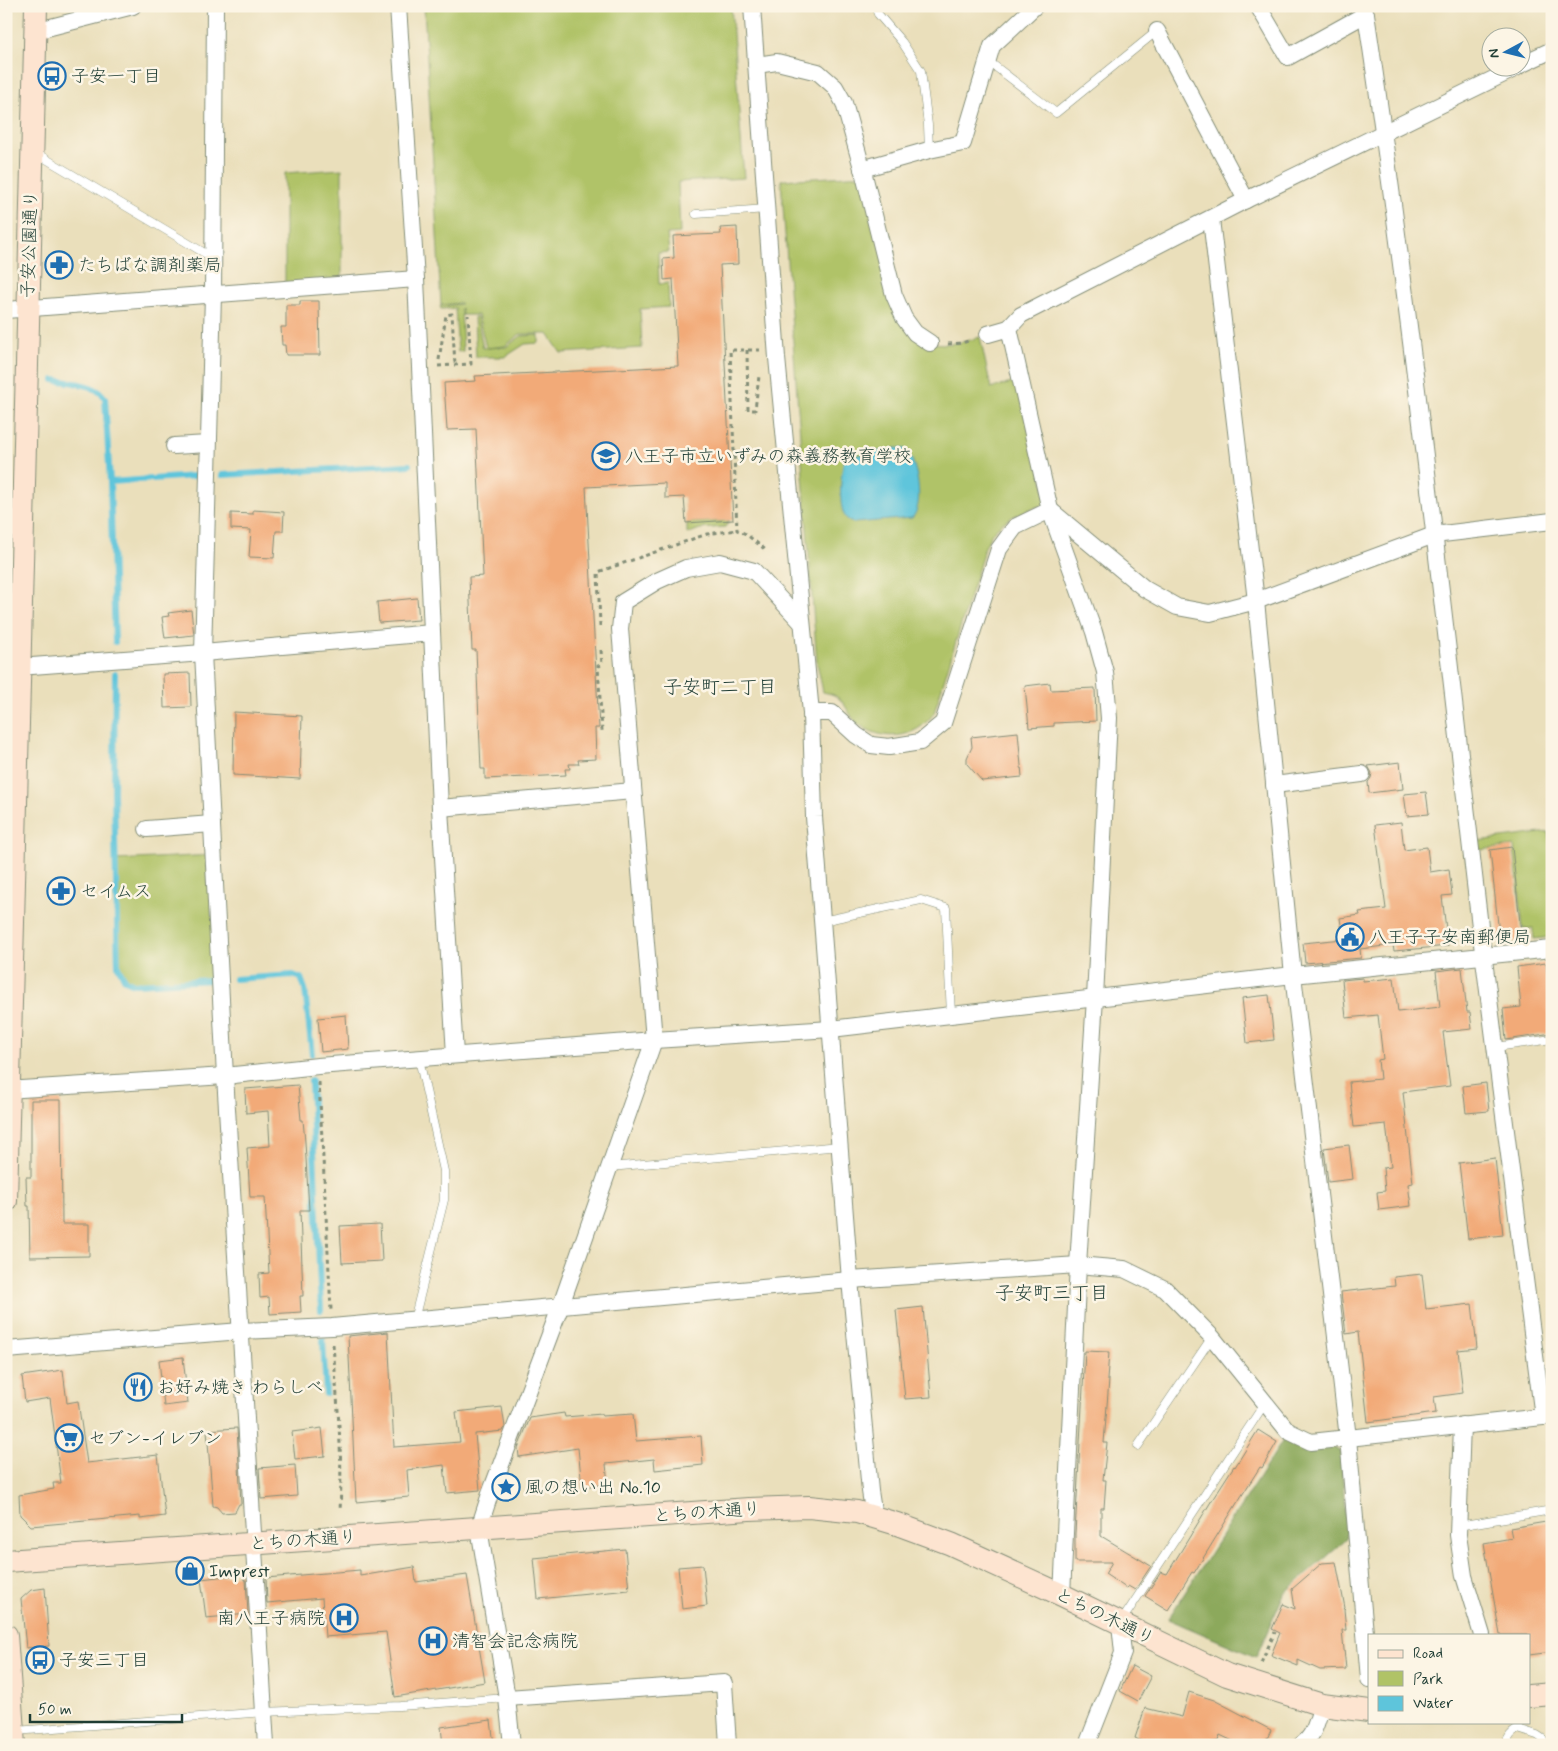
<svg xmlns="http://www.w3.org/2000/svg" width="1558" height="1751" viewBox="0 0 1558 1751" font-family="Mynerve,'Klee One',sans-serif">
<rect width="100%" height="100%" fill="#fcf5e5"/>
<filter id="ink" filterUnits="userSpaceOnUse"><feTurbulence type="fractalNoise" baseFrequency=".02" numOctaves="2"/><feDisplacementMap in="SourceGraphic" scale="10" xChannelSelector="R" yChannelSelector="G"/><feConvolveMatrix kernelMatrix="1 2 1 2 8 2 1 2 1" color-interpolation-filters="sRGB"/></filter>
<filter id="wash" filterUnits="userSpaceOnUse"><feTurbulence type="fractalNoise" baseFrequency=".0096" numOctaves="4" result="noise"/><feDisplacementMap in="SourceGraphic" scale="20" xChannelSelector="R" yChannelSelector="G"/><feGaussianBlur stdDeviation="1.12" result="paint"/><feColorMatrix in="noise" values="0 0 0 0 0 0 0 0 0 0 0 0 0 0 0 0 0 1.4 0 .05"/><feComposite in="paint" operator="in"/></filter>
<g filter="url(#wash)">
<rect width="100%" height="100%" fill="#eadfbb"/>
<g fill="#b0c367" stroke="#68804e">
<path d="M424,6H731L744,178L678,182L680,233L667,234L669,252L658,253L659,284L668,283L669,307L640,309L642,348L561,353L548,334H520L505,346L487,348L506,347L521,336L539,335V343L525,344L505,357H476L474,317H477L483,348H486L478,315H462L461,308L463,351L458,352L455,308L441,309L440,306L461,304L460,303L441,305Z"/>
<path d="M342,169V285L285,289V173Z"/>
<path d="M864,175L894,295L930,343C949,345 963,343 980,337L991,388L1021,381L1048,504C1031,508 1008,516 995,530C991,534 988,541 985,547L934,713C916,740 881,743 856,722C849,715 845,702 837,697C834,694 827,693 823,692L817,663L781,180Z"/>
<path d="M730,521L725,527L700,529L687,534V523Z"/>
<path d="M1549,832L1552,853V937L1534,939L1533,928L1523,929L1514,846L1479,850L1478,841Z"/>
<path d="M214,855L220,979L134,984L125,980L118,966L115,860Z"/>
</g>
<path fill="#8ca95c" stroke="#567348" d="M1287,1434L1326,1443L1341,1452L1347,1539L1284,1594L1256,1657L1168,1619Z"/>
<path fill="#5ec5db" stroke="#3e8188" d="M896,448L906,449C917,462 925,505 912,518L854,523C853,522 848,520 847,519C837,509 841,473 844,460L848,457Z"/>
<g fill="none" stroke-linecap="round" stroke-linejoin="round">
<g stroke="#5ec5db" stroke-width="6">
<path d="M54,380C70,383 96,383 105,398L110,482L115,642"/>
<path d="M222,475L409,465"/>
<path d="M110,482L195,476"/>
<path d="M115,674L114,794L118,966L125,980L134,984L213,980"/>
<path d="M235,979L293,975L301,978L305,989L312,1054"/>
<path d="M311,1081L321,1310"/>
<path d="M323,1340L326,1394"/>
</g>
</g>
<g id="blocks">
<g fill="#f2aa78">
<path d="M737,227L738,264L720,265L733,520L686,523L684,497L665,498V483L586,487L599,728H595L596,759L578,760L579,764H569L570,769H565L566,775L485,779V769H481L476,650H472L469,577L483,576L476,429L447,430L444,383L476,381L475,376L678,366L673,279L664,280L663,259L674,258L673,236L721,234L720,228Z"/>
<path d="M300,301H319L320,355H286L285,345H282L281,327H286V305H300Z"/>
<path d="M253,510L284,512L283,531H276L274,558L249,557L251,530L231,529V513L253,514Z"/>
<path d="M417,598L419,620L379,623L377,602Z"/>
<path d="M191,610L194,635L165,638L162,617L169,616L168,613Z"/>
<path d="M190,673L191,707L164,708L163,674Z"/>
<path d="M1050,683L1051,690L1095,688L1096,721L1054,723V726L1029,728L1025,686Z"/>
<path d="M234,712L302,716L300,779L233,775Z"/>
<path d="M1018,732L1022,777L982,781L967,764V758L972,747L971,737Z"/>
<path d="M1400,762L1403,789L1369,793L1368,782L1371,778L1372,773L1368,766Z"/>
<path d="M1426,792L1429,814L1407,816L1404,794Z"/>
<path d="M1401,822L1404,850L1427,847L1430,872L1449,869L1452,895L1442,896L1448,946L1394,951L1393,945L1360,949L1361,958L1305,963L1303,943L1343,939L1340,918L1360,915L1359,912L1386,909L1375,825Z"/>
<path d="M1512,847L1522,941L1500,943L1490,850Z"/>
<path d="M1546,963L1552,1010V1033L1506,1040L1503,1009L1521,1007L1517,967Z"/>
<path d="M1462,968L1467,1012H1470L1472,1029L1443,1032L1450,1086L1403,1092L1413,1183L1408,1184L1411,1206L1379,1210L1377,1192L1385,1191L1383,1168L1391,1167L1386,1124L1354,1127L1349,1082L1380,1079L1378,1060L1383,1059L1378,1015L1346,1018L1342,980L1363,978V981L1394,978L1398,1012L1440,1007L1436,971Z"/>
<path d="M1269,995L1274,1040L1247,1043L1242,998Z"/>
<path d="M346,1015L348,1049L321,1052L318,1018Z"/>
<path d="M1486,1083L1489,1111L1466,1113L1463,1086Z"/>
<path d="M298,1085L301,1120H303L305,1142L309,1210H300L303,1296H300L301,1312L270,1314L269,1297L260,1298L259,1274L269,1273L265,1197H250L247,1148L270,1146L268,1111L246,1113L245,1089Z"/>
<path d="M31,1100H61L62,1224H89V1256L30,1257L29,1206H27L26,1177H31Z"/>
<path d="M1349,1145L1353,1179L1328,1182L1324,1148Z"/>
<path d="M1495,1158L1503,1235L1468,1239L1459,1163Z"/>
<path d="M380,1224L382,1261L342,1263L340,1226Z"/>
<path d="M1422,1274L1426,1309L1472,1304L1477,1348L1458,1350L1463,1393L1434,1397L1436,1413L1368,1422L1358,1332L1346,1334L1341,1292L1395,1286L1394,1277Z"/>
<path d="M923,1307L931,1397L905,1399L896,1310Z"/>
<path d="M388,1332L394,1447L460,1442L456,1412L502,1407L505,1427L503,1431L475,1434L480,1490L447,1493L444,1465L407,1470L409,1497L356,1502L348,1336Z"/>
<path d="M1085,1351L1109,1352L1107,1380H1109L1104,1443H1107L1103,1480H1106L1104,1508H1101V1536L1151,1566L1135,1590L1128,1586L1126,1588L1105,1574L1112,1562H1075V1534Z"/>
<path d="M183,1357L188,1403L164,1406L159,1360Z"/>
<path d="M63,1370L67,1403L78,1401L87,1463L158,1455L165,1516L140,1519V1516L31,1526L20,1515L19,1495L54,1489L53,1483H61L50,1398L25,1402L22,1376Z"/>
<path d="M564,1413L565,1417L602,1414V1416L633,1414L636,1441L701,1436L703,1465L655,1470L654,1459L606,1464L608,1484L582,1487L578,1448L519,1457L518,1448L530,1418Z"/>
<path d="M237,1428L241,1504H239L235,1512L222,1513L217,1507L213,1506L207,1430Z"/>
<path d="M322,1428L325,1456L295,1459L292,1432Z"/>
<path d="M1258,1430L1277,1442L1262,1468L1260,1467L1237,1503L1194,1573L1192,1572L1168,1610L1145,1596L1161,1572L1167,1574L1212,1500L1234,1466L1235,1467Z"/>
<path d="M295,1465L297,1496L261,1499L259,1468Z"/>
<path d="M1552,1521V1652L1529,1655V1635H1500L1484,1543L1512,1538L1510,1528Z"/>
<path d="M625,1549L629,1590L538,1599L534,1558Z"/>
<path d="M1336,1562L1345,1608L1344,1609L1346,1630H1342L1346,1669L1320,1670L1298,1660V1666L1271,1655L1280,1633L1272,1629L1283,1604L1295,1609L1292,1589L1322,1563Z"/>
<path d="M703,1565L707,1606L682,1609L678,1567Z"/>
<path d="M414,1567L416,1582L467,1575L485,1682L395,1697L386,1632L325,1637L322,1598L267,1603L266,1578L360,1570V1576Z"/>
<path d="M244,1574V1580H246L248,1614L206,1618L201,1579Z"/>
<path d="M45,1588L49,1646L26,1648L21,1599L31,1590Z"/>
<path d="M1132,1666L1151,1676L1138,1701L1120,1691Z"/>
<path d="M1189,1692L1214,1700L1271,1730L1266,1741L1237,1743L1220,1735L1218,1741L1198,1745L1175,1743L1149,1745L1135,1738L1145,1708L1182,1717Z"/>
<path d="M491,1720L494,1745H443L441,1727Z"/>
</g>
</g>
</g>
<g filter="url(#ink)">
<use href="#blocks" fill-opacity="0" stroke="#848e78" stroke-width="1"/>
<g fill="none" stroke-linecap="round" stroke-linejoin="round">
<g stroke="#848e78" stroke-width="9">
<g id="lane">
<path d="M875,6L878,14L902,42L921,71L928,125L929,150"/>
<path d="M988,61L1056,113L1157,31"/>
<path d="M36,153L213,258"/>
<path d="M696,214L767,209"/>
<path d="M822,921L921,900L946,908L951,1015"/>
<path d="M1496,1047L1552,1039"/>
<path d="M610,1167L840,1146"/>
<path d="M414,1320L444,1200V1171L419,1059"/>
<path d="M1138,1446L1212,1337"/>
<path d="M1458,1526L1552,1510"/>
<path d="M1121,1622L1265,1403"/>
<path d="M15,1731L264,1712L400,1706L507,1698"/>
<path d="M1506,1745C1508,1737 1511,1733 1518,1729L1537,1735L1543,1739V1745"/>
</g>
</g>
<g stroke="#848e78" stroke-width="18">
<g id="street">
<path d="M215,6L213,295L203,653L225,1076L266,1745"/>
<path d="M398,6L416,279L440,808L455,1055"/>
<path d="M752,6L777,358L811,713L814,817L850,1280L870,1491L874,1517"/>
<path d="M1258,6L1288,57L1366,14"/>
<path d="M1361,6L1366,14C1413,326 1446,639 1483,952C1502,1107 1523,1262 1543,1417"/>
<path d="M35,31L133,6"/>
<path d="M1157,31L1246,200"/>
<path d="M756,65L777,62L818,72L835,87L844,103L864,175L894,295L904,318L915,333L930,343"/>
<path d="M1520,65L1552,50"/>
<path d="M862,169L929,150L963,143L992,46L1035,6"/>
<path d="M6,310L416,279"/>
<path d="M988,334L1009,328"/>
<path d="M174,446L208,444"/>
<path d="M6,668L203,653L432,633"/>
<path d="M811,713H832L856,735L871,745L889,747L920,742L943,723L999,549L1015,527L1050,510L1145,589L1177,607L1210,613L1256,601L1434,535L1552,521"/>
<path d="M1274,785L1362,774"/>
<path d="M440,808L633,791"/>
<path d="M147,829L212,824"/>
<path d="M6,1090L225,1076L318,1066L654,1040L831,1029L1293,975L1256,601L1211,219"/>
<path d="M6,1350L241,1331L332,1327L850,1280L1078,1265L1124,1269L1165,1289L1212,1337L1288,1431L1311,1442L1552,1416"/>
<path d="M1462,1425L1458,1535L1464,1576L1482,1635"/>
<path d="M1062,1595L1078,1265L1095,998L1109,718L1105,672L1094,632L1050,510L1009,328L1021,315L1246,200L1516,68"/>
<path d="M1369,1679L1348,1438L1293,975L1552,949"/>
<path d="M507,1698L724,1683L728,1745"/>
<path d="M512,1745L507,1698L479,1528L490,1494L561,1305L654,1040L620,629L623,602L657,581L686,568L720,562L754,571L802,623"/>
<path d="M1087,1745L1123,1653L1120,1624"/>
<path d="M1301,1745C1315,1736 1317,1720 1322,1705"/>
</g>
</g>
<g stroke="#848e78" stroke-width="24">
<g id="secondary">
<path d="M6,1201L36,6"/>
<path d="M6,1561L749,1509L809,1507L857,1512L897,1524L951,1544L1062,1595L1227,1675L1322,1705L1369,1711"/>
<path d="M6,1635L14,1745"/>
<path d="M1529,1696L1552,1694"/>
</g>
</g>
<g stroke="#848e78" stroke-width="3" stroke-dasharray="4 4" stroke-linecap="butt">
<path d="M948,344L962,343L971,340"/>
<path d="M747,350L748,410H755L759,376"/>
<path d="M760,350H730L737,530L746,534L767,551"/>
<path d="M439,360L446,315L452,314L455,365"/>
<path d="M438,366L471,364L468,315"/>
<path d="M600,626L598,572L707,534L737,530"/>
<path d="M601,650L602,665L598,666L602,731"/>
<path d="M319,1082L331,1310"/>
<path d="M333,1344C337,1400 343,1456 340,1511"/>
<path d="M1261,1663L1275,1632"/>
</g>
<use href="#lane" stroke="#fff" stroke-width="8"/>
<use href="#street" stroke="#fff" stroke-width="16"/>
<use href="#secondary" stroke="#fde4d0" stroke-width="22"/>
</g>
</g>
<defs>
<g id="bus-ring" transform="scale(1.4375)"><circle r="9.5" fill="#fcf5e5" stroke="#1f6fb2" stroke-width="1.5"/><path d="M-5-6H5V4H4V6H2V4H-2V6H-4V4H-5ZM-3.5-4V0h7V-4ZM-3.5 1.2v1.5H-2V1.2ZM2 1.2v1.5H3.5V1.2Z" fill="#1f6fb2"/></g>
<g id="pharmacy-ring" transform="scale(1.4375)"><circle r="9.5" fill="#fcf5e5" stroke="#1f6fb2" stroke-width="1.5"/><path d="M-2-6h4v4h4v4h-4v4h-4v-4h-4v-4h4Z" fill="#1f6fb2"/></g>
<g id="school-ring" transform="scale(1.4375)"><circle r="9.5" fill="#fcf5e5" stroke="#1f6fb2" stroke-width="1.5"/><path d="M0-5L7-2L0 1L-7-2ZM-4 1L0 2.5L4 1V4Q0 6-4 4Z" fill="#1f6fb2"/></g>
<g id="civic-ring" transform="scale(1.4375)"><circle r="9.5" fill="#fcf5e5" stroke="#1f6fb2" stroke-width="1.5"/><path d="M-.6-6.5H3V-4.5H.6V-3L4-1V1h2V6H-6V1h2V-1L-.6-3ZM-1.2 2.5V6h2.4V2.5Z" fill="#1f6fb2"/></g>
<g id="restaurant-ring" transform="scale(1.4375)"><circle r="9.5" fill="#fcf5e5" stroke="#1f6fb2" stroke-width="1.5"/><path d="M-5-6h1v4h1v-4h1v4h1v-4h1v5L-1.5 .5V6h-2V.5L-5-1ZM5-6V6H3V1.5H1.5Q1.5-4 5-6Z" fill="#1f6fb2"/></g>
<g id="supermarket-ring" transform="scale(1.4375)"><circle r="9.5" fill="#fcf5e5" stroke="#1f6fb2" stroke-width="1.5"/><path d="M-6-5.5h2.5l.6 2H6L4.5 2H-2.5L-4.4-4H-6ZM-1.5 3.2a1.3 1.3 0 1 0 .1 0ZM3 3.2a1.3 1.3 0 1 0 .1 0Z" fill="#1f6fb2"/></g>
<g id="sight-ring" transform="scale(1.4375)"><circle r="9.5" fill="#fcf5e5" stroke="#1f6fb2" stroke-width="1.5"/><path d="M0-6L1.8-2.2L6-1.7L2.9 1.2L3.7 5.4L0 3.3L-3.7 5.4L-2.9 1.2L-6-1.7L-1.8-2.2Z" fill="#1f6fb2"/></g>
<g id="shop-ring" transform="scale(1.4375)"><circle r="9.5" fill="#fcf5e5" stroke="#1f6fb2" stroke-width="1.5"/><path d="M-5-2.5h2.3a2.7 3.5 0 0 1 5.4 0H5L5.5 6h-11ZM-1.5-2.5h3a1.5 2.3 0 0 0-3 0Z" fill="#1f6fb2"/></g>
<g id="hospital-ring" transform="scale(1.4375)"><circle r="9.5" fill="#fcf5e5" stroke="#1f6fb2" stroke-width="1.5"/><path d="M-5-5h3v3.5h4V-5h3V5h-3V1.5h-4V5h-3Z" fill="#1f6fb2"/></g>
</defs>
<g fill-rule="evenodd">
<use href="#bus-ring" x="52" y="76"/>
<use href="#pharmacy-ring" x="59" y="265"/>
<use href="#school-ring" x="606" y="456"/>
<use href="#pharmacy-ring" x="61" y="891"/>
<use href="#civic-ring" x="1350" y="937"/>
<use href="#restaurant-ring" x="138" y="1387"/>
<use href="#supermarket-ring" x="69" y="1438"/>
<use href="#sight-ring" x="506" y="1487"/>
<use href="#shop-ring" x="190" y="1571"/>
<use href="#hospital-ring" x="344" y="1618"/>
<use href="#hospital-ring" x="433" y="1641"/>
<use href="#bus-ring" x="40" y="1660"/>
</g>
<g text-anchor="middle" stroke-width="5" stroke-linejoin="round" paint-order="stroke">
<g font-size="18" fill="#1f3d34" stroke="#fcf5e5" text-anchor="start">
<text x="71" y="82">子安一丁目</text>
<text x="78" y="271">たちばな調剤薬局</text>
<text x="625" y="462">八王子市立いずみの森義務教育学校</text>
<text x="80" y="897">セイムス</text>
<text x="1369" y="943">八王子子安南郵便局</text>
<text x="157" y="1393">お好み焼き わらしべ</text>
<text x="88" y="1444">セブン-イレブン</text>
<text x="525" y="1493">風の想い出 No.10</text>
<text x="209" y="1577">Imprest</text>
<text x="325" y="1624" text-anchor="end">南八王子病院</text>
<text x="452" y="1647">清智会記念病院</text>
<text x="59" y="1666">子安三丁目</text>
</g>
<g font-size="18" fill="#1f3d34" stroke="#fcf5e5">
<text transform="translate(29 244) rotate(-88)" y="6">子安公園通り</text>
<text transform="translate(707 1512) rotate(-4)" y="6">とちの木通り</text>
<text transform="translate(303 1540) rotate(-4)" y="6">とちの木通り</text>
<text transform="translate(1105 1616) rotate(26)" y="6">とちの木通り</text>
</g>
<g font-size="19" fill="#1f3d34" stroke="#fcf5e5">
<text x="720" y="693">子安町二丁目</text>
<text x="1052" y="1299">子安町三丁目</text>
</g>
</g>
<rect width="1558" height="1751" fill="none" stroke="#fcf5e5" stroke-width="25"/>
<rect x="1368" y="1634" width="162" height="90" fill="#fcf5e5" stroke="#a4ab9e"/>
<rect x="1378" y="1650" width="25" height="8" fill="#fde4d0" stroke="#a4ab9e"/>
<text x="1413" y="1658" font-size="15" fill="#1f3d34">Road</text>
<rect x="1378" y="1671" width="25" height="15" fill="#b0c367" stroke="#a4ab9e"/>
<text x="1413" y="1684" font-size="15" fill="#1f3d34">Park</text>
<rect x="1378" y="1696" width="25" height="15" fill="#5ec5db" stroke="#a4ab9e"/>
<text x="1413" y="1708" font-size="15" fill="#1f3d34">Water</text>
<g transform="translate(1506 52) rotate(263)"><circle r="24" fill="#fcf5e5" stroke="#a4ab9e"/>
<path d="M0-4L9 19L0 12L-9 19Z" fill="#1f6fb2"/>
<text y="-8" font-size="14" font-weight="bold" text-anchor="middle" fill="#1f3d34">N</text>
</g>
<path d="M30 1714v8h152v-8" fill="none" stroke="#1f3d34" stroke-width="2.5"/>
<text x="38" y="1714" font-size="15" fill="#1f3d34" stroke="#fcf5e5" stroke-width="4" paint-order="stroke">50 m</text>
</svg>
